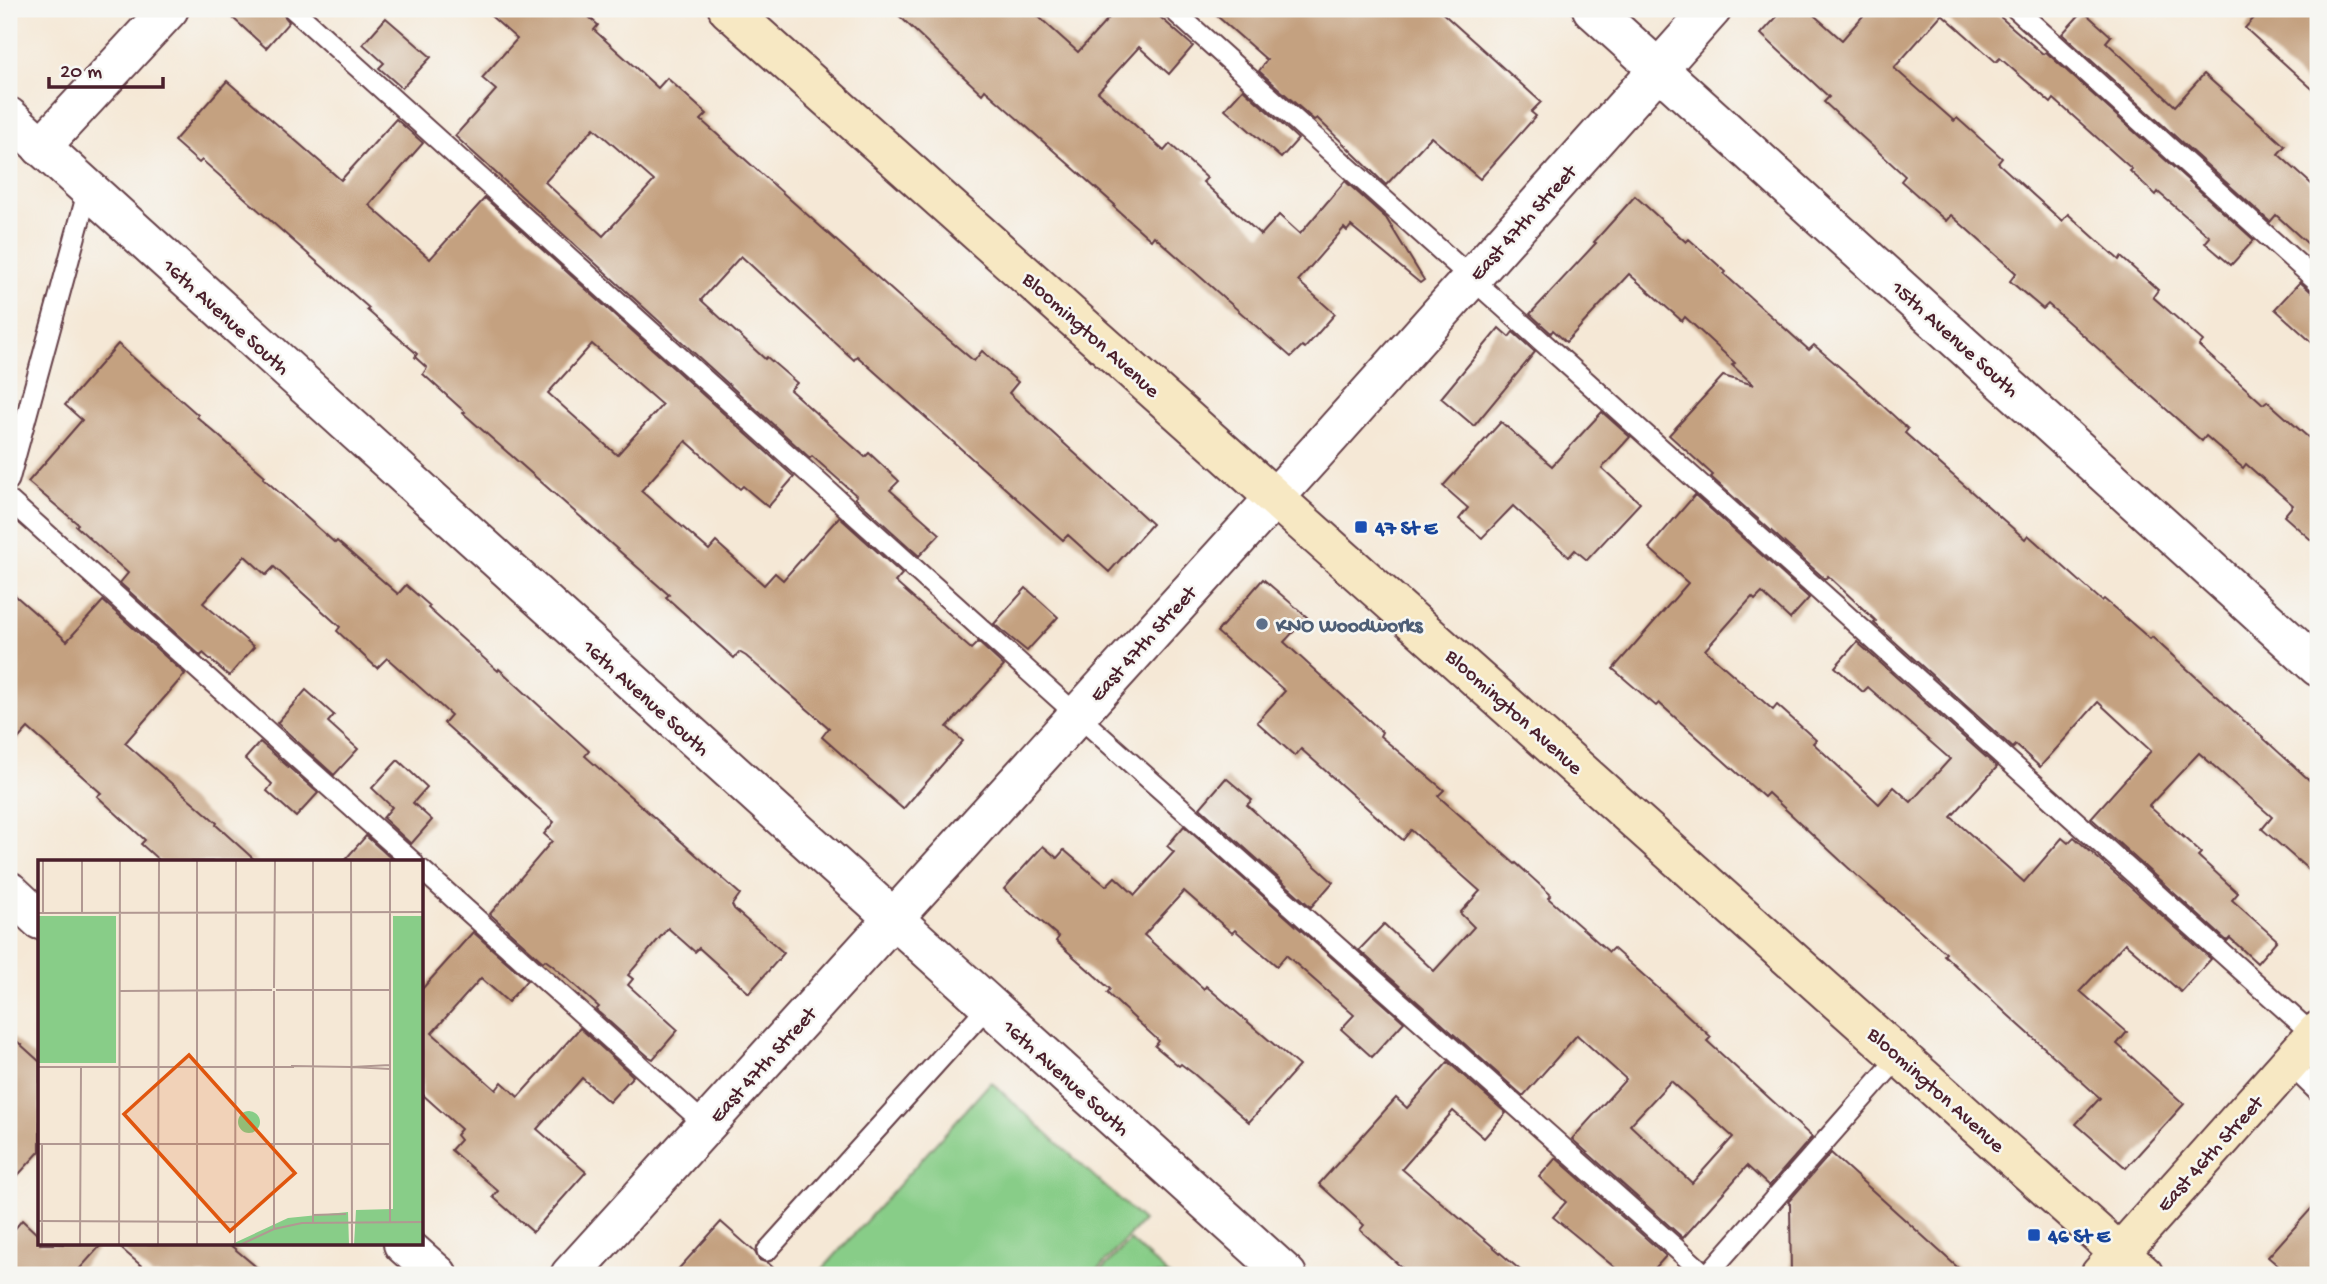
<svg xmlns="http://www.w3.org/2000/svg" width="2327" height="1284" viewBox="0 0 2327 1284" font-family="'Gochi Hand',sans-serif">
<rect width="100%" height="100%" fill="#f6f6f2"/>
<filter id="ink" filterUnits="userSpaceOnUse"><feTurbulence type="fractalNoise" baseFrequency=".0143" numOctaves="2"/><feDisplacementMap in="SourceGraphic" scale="14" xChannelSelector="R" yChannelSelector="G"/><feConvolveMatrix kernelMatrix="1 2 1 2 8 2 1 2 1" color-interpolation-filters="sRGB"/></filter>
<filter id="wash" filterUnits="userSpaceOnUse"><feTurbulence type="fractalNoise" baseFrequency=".00686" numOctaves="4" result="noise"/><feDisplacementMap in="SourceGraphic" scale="28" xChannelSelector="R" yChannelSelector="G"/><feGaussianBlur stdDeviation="1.57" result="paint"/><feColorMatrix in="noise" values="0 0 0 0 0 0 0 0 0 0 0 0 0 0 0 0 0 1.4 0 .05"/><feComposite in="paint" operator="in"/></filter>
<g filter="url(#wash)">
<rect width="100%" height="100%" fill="#f5e8d6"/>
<g fill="#88cd88" stroke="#69765a" stroke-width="2">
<path d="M991,1082L1143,1221L1093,1275H826L821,1271Z"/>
<path d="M1130,1240L1169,1275H1097Z"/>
</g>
<g id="blocks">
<g fill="#c4a180" fill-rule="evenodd">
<path d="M223,9H281L282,13L289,22L266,48Z"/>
<path d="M483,9H580L598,25L594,30L658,88L667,78L707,114L701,120L922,317L974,361L982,351L1018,382L1009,393L1152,524L1109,572L1068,535L1063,540L857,356L854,360L741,256L701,300L765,359L767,357L797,383L790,390L865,457L869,453L899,481L890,490L940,534L919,556L855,498L857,496L812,456L810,458L455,136L496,90L482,78L517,39ZM594,128L654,181L603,236L545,182Z"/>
<path d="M892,9H1030L1078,52L1117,9H1151L1193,46L1169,74L1139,47L1098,92L1164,151L1170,144L1207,178L1203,182L1261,235L1279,215L1300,234L1345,181L1386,218L1424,280L1420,283L1351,226L1347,231L1344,228L1298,281L1335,314L1305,348L1302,346L1291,357L1154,236L1151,240L1114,207L1115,205L985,90L982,94Z"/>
<path d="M1209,9H1438L1541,102L1531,112L1536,116L1480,179L1431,137L1386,185L1317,118L1314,120L1259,71L1267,60Z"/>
<path d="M1784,9H1807L1842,40L1869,9H1991L2043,54L2046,52L2254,240L2231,265L2205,243L2210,237L2158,192L2156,195L2130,171L2132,169L2054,99L2051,103L2000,58L1996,62L1942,14L1894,68L1954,121L1957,118L2002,158L1998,163L2062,221L2068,214L2119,260L2121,257L2158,290L2153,297L2203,341L2199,346L2263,404L2267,401L2318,446V546L2284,516L2293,505L2246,464L2243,468L2206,436L2202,441L2048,304L2043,309L2010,281L2016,273L1951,215L1946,221L1901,181L1905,176L1824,102L1829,97L1761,34Z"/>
<path d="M2262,9H2318V94L2245,28Z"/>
<path d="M2083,11L2111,36L2106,42L2175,106L2204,74L2285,146L2278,154L2318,190V253L2276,215L2270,222L2062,34Z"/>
<path d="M386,18L431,57L402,88L379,68L384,63L363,44Z"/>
<path d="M227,81L341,180L396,119L423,143L369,205L430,259L485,198L794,477L768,507L743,486L740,489L686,441L641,491L709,550L716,542L764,585L775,573L783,580L839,517L902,574L895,582L971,649L978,642L1004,666L947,727L963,741L903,809L822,737L829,728L746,656L739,652L734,658L666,597L669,595L463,413L465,412L423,374L427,368L415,357L417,354L367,310L369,308L202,160L199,163L174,141ZM592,344L662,405L617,455L548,393Z"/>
<path d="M1243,89L1298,139L1281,158L1225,109Z"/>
<path d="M1635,196L1686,242L1689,239L1726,272L1724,274L1809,350L1814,345L1857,382L1908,429L1905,433L2025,539L2028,535L2102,601L2104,599L2150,639L2152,637L2318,788V878L2262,829L2272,817L2199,753L2149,806L2201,853L2198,856L2238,893L2232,900L2277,940L2257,963L2230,938L2227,941L2091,818L2151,751L2098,702L2040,767L2016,745L2013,748L1874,623L1876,621L1828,576L1825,579L1711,477L1713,475L1669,435L1723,376L1754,385L1732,365L1735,363L1685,317L1682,321L1629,274L1566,342L1553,330L1551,333L1530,314L1596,243L1594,242Z"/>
<path d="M2300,282L2310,291L2318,294V348L2275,309Z"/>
<path d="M1499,328L1509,337L1513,332L1535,352L1474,426L1441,398Z"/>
<path d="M118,344L198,415L197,417L265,476L263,478L335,543L337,541L398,594L406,585L430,606L428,608L498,671L499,669L589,751L585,756L740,894L732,905L734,909L784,953L749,993L699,948L695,952L668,928L628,975L633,979L628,985L678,1030L653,1059L649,1057L596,1010L599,1007L552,965L545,960L543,962L490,914L552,841L544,834L554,822L444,723L451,715L387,658L377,668L337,631L340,627L274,567L266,575L245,556L203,603L254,647L229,676L203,653L201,656L120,583L128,573L76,526L78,524L28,482L82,420L65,405Z"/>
<path d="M1602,412L1630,437L1602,468L1640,503L1587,560L1575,550L1569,557L1513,506L1482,538L1459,519L1468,508L1443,486L1501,422L1552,466Z"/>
<path d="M1695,495L1809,598L1790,619L1762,593L1755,600L1752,597L1705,650L1773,710L1777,705L1816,740L1813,743L1879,804L1894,787L1911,802L1950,759L1868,687L1863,692L1835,667L1857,642L1997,767L1951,817L2024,882L2062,838L2068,843L2074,837L2211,959L2181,992L2125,943L2080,991L2127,1032L2117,1044L2184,1104L2126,1168L2076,1124L2100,1098L2008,1015L1944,955L1946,953L1855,874L1768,793L1764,797L1659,703L1656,706L1613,669L1688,583L1649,548Z"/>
<path d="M1263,579L1307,617L1284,642L1382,732L1380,736L1444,790L1438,796L1515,864L1516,863L1551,895L1548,898L1609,952L1613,948L1658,988L1711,1037L1707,1041L1812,1137L1769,1186L1747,1166L1683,1238L1572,1139L1626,1079L1577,1035L1524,1095H1522L1359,950L1384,924L1434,971L1474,927L1460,913L1480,891L1411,830L1403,840L1301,749L1295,756L1257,722L1285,691L1217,632ZM1671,1081L1733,1137L1692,1183L1630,1125Z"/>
<path d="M1026,588L1058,617L1027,651L994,624Z"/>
<path d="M9,590L67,641L103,601L185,674L125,743L217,823L216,825L257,862H161L141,844L145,840L97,796L101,793L28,728L9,749Z"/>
<path d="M306,690L334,715L328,722L358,749L334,775L277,723Z"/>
<path d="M260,742L318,793L296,817L267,791L272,784L245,759Z"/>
<path d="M398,760L427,787L413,803L432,820L411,844L383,818L392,807L372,788Z"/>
<path d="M1226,778L1252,800L1247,805L1333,882L1311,907L1200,808Z"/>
<path d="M1184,826L1404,1022L1372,1057L1341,1029L1354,1015L1286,955L1277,966L1235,930L1232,933L1184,891L1144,935L1204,989L1206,986L1299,1066L1249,1122L1194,1074L1181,1064L1179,1066L1155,1046L1159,1041L1107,993L1110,989L1056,941L1059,937L1004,889L1043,846L1057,858L1064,850L1106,886L1115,877L1135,895L1174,852L1167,846Z"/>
<path d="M366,836L395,862H343Z"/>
<path d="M473,932L527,980L508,1002L481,978L432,1033L496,1090L502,1082L518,1097L580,1028L633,1076L609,1102L582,1078L537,1129L586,1172L533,1232L493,1197L498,1191L451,1150L460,1140L456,1135L461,1129L422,1094V989Z"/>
<path d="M9,1034L40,1062V1151L9,1185Z"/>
<path d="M1448,1062L1506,1113L1484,1138L1453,1111L1402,1169L1526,1275H1410L1360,1230L1364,1225L1319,1184L1396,1098L1407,1108Z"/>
<path d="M1831,1153L1966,1275H1791L1790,1204L1788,1202Z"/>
<path d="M1556,1158L1666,1256L1649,1275H1624L1553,1217L1566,1202L1539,1177Z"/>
<path d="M2318,1201V1275H2289L2268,1257Z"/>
<path d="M22,1220L40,1237V1244H102L74,1275H18L9,1267V1236Z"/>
<path d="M721,1222L755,1252L759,1260L768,1263L781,1275H673Z"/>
<path d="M116,1244H229L266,1275H152Z"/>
</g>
</g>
</g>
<g filter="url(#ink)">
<use href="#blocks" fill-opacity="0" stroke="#643d45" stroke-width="2"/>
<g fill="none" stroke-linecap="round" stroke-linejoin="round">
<g stroke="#643d45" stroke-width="23">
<g id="lane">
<path d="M293,9L1077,715L1706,1275"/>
<path d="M1172,9L2318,1039"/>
<path d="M2016,9L2318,282"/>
<path d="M9,480L88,190"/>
<path d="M9,500L413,862"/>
<path d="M422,870L706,1125"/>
<path d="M2289,1064L2318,1092"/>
<path d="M767,1251L988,1006"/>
<path d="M1707,1275L1900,1056"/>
</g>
</g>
<g stroke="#643d45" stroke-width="42">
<g id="street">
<path d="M1592,9L2318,667"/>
<path d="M9,117L1287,1275"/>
<path d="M41,147L169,9"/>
<path d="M9,891L40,920"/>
<path d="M403,1244L438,1275"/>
<path d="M570,1275L1318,450L1712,9"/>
</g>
</g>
<g stroke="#643d45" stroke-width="42">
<g id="secondary">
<path d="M728,9L2144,1275"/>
<path d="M2100,1275L2318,1031"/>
</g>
</g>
<use href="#lane" stroke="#fff" stroke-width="19"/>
<use href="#street" stroke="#fff" stroke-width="38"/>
<use href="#secondary" stroke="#f7e8c3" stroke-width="38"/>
</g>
</g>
<g fill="#1a4fb4" stroke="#f6f6f2" stroke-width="2.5">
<rect x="1354" y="520" width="14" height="14" rx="3.5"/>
<rect x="2027" y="1228" width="14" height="14" rx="3.5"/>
</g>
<circle fill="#5c6f8a" stroke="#f6f6f2" stroke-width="2.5" cx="1262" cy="624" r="7"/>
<g text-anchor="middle" stroke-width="5" stroke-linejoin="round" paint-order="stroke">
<g font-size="21" fill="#4a1f2b" stroke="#f6f6f2">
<text transform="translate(1522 222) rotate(-48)" y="7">East 47th Street</text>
<text transform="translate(227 316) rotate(42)" y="7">16th Avenue South</text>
<text transform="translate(1092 334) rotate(42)" y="7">Bloomington Avenue</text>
<text transform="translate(1956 338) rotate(42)" y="7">15th Avenue South</text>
<text transform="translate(1142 643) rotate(-48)" y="7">East 47th Street</text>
<text transform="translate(647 697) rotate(42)" y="7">16th Avenue South</text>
<text transform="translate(1515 711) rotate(42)" y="7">Bloomington Avenue</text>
<text transform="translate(762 1064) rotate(-48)" y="7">East 47th Street</text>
<text transform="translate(1067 1077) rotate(42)" y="7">16th Avenue South</text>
<text transform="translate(1937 1089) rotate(42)" y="7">Bloomington Avenue</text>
<text transform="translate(2209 1153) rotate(-48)" y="7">East 46th Street</text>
</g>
<g font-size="21" font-weight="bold" fill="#164399" stroke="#f6f6f2" text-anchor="start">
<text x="1375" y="534">47 St E</text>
<text x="2048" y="1242">46 St E</text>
</g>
<g font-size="21" font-weight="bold" fill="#4e5e75" stroke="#f6f6f2" text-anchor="start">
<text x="1276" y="631">KNO Woodworks</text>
</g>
</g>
<g transform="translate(38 860)">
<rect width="385" height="385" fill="#f5e8d6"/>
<path d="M0,56H78V203H0ZM355,56H385V385H316L318,350L355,349ZM200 262a11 11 0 1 1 22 0a11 11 0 1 1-22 0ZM310,352L311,385H192L250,358Z" fill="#88cd88"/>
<path fill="none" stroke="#b19892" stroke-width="2" d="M275,0V363M313,0L314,385M0,53L385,52M5,53V0M44,53V0M236,128L237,0M238,130H352M82,131L234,130M236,131V369M253,206L314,207M0,207H256M314,207L352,205M314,207L352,209M0,284H352M275,355L308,354M0,361L197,362M352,362V0M4,385V284M42,385L43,207M81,385L82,0M120,385L121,0M159,385V0M197,385L198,0M202,385L236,369L264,363L385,362"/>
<path fill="#e0560e" fill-opacity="0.15" stroke="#e0560e" stroke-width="3.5" d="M151,195L257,313L192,371L86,254Z"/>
<rect width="385" height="385" fill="none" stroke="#4a1f2b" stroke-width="3.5"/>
</g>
<rect width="2327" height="1284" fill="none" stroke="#f6f6f2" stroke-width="35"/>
<path d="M49 77v10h114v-10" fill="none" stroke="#4a1f2b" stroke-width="3.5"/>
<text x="60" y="77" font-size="21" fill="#4a1f2b" stroke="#f6f6f2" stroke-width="5" paint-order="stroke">20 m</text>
</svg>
